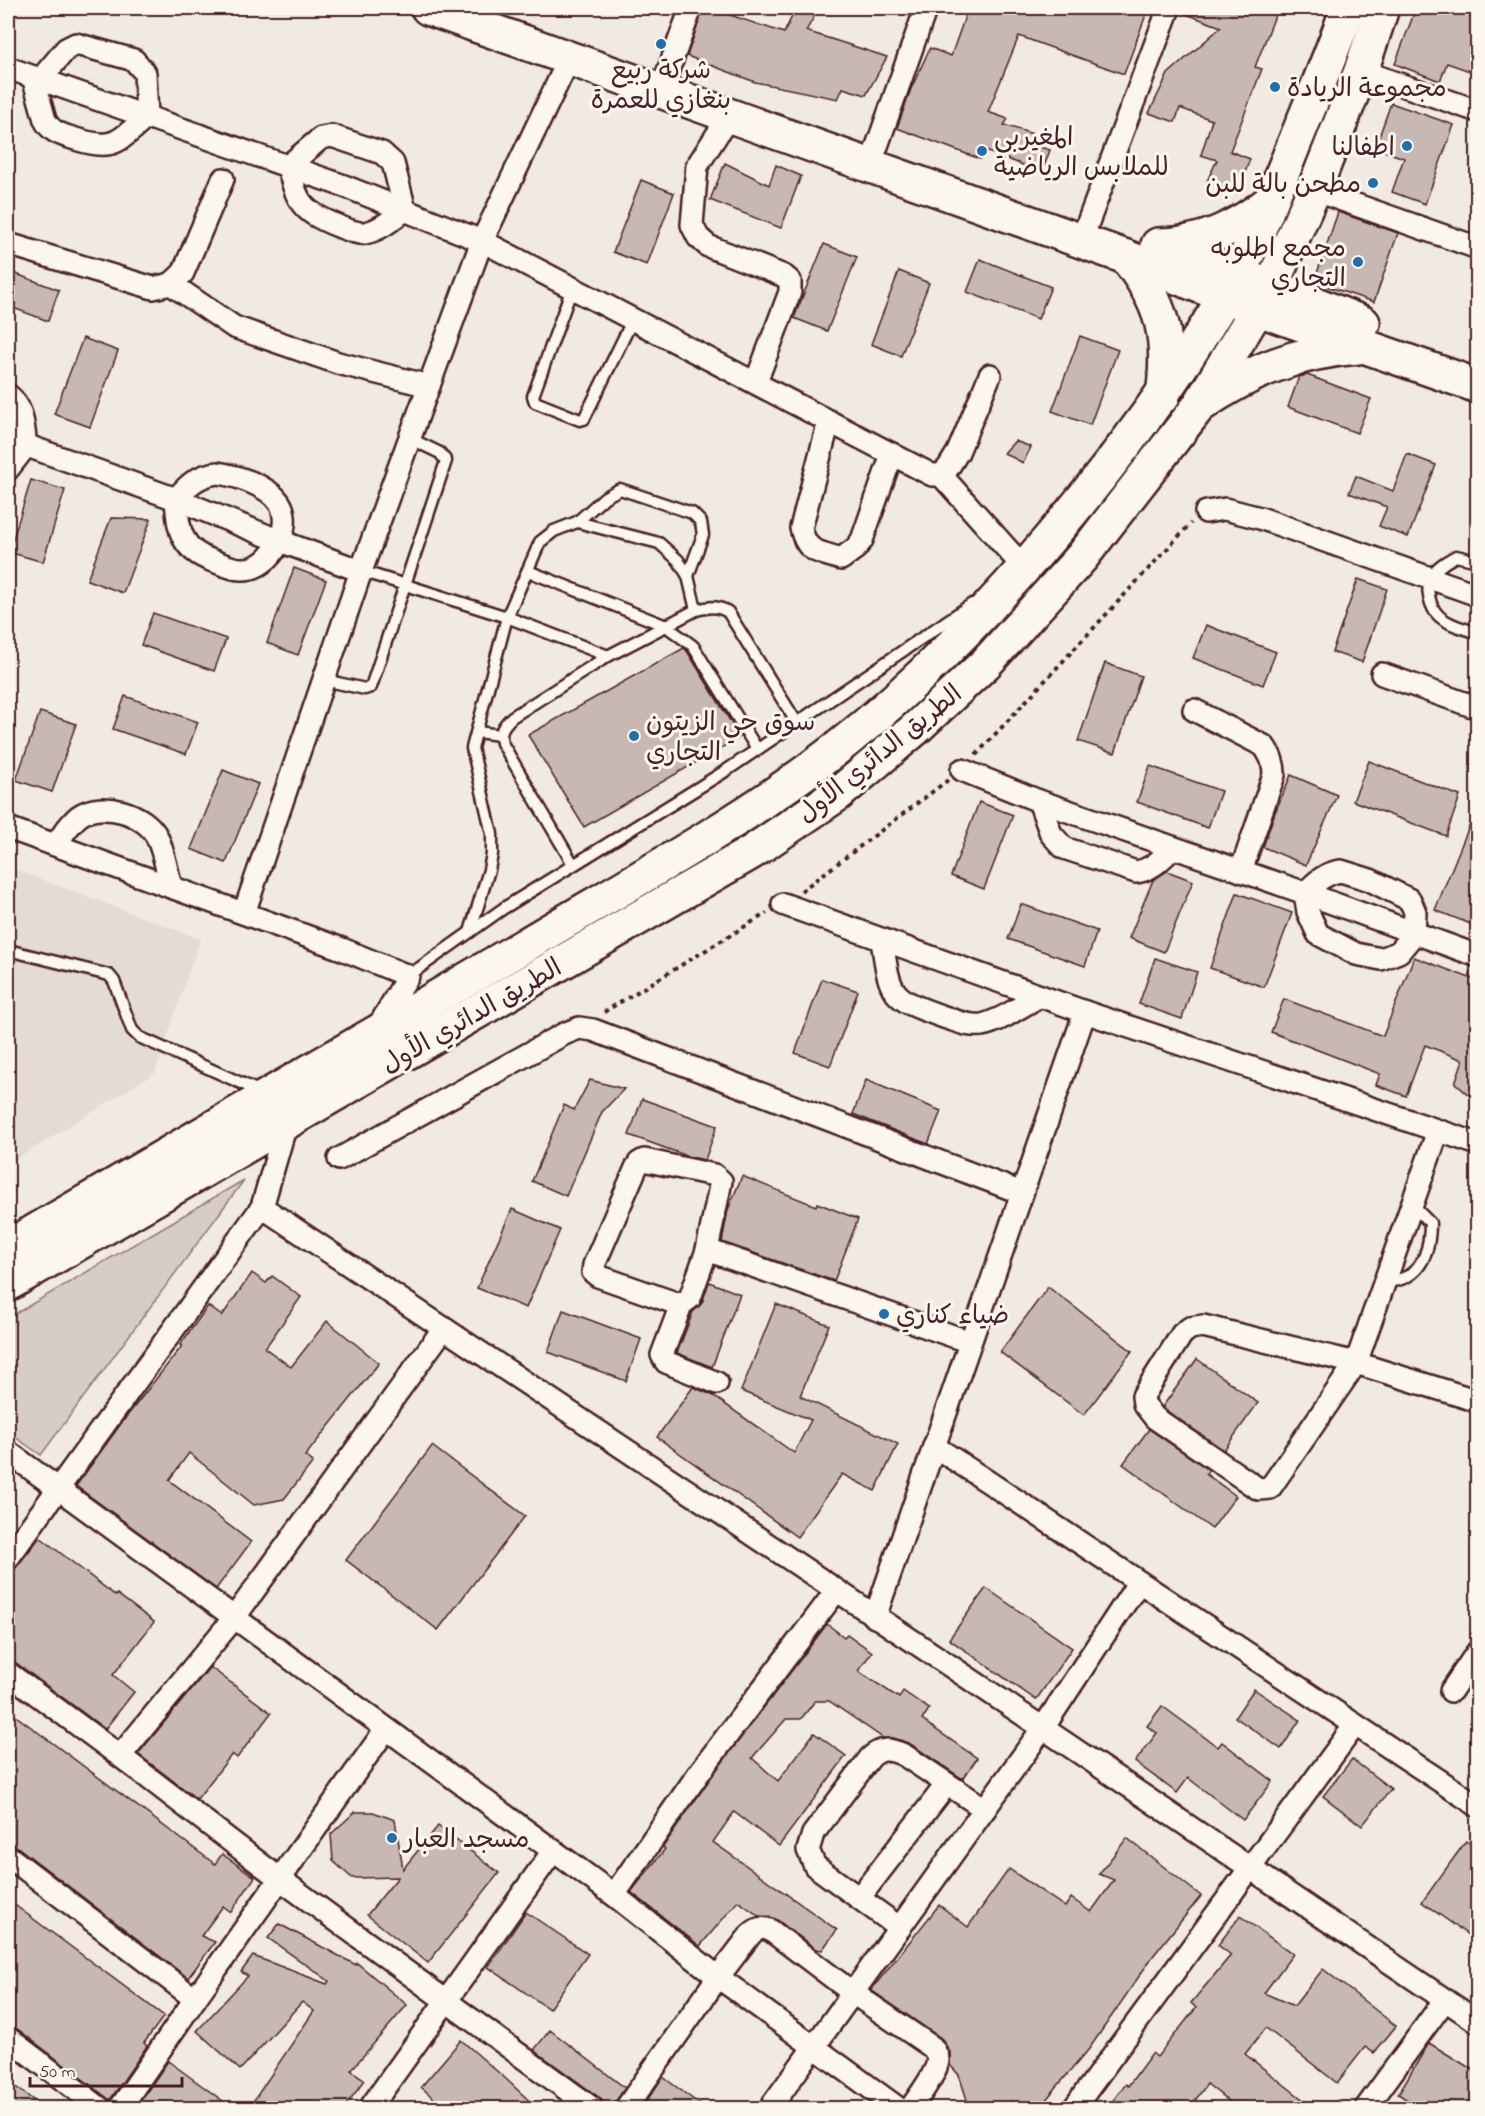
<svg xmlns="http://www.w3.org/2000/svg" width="1485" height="2116" viewBox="0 0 1485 2116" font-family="'Indie Flower','Playpen Sans Arabic',sans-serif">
<rect width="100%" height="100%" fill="#f0eae0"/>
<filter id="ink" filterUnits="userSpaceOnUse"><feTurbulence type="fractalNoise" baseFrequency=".0167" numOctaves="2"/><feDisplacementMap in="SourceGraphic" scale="12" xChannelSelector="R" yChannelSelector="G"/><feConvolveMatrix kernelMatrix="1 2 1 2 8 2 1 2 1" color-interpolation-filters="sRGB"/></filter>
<g filter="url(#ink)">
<path fill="#e4dbd2" d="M8,867L200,939L155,1073L8,1164Z"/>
<path fill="#d8ccc6" stroke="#917678" stroke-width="1.5" d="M244,1180L41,1455L8,1432V1318Z"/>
<g fill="#c8b8b3" stroke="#4a1f2b" stroke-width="1.5">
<path d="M703,8H709L784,33L796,8H819L806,31L887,57L866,95L843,88L838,99L755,82L687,56Z"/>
<path d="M968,8H1134L1147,12L1124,74L1019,36L988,112L1008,119L1004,125L1033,134L1029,144L1050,150L1042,172L985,151L980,159L897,128L911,89L930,48L951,56Z"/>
<path d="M1182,8H1278L1255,67L1262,69L1230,151L1250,159L1237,194L1207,181L1217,160L1201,155L1212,120L1180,108L1175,122L1149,113L1168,74L1221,27L1181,12Z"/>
<path d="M1416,8H1478V74L1447,63L1440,81L1395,64Z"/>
<path d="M1391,103L1454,125L1425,204L1392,192L1404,158L1375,148Z"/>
<path d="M725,163L769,185L776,165L801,176L781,228L710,200Z"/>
<path d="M641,180L674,193L647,265L613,252Z"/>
<path d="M1338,212L1398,233L1374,302L1314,282Z"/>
<path d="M824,244L857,257L827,331L794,318Z"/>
<path d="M980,259L1051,287L1038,319L967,292Z"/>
<path d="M8,271L59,290L48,321L8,306Z"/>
<path d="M899,271L929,283L901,356L871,344Z"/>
<path d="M1080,336L1118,350L1090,425L1052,411Z"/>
<path d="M83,338L118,351L90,427L54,414Z"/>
<path d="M1307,375L1371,399L1357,433L1288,407L1299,377Z"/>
<path d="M1015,441L1031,447L1023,463L1004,453Z"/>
<path d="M1407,454L1436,465L1408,537L1379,526L1387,507L1349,493L1356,476L1393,491Z"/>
<path d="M31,480L65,490L43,562L9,552Z"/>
<path d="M111,518L151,519L123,593L87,580Z"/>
<path d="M294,568L326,580L298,655L267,643Z"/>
<path d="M1358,579L1387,589L1362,662L1332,652Z"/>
<path d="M153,613L226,639L214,671L141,645Z"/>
<path d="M1206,625L1276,652L1263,685L1193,658Z"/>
<path d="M684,648L687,651L740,737L584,827L528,735Z"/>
<path d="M1105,663L1141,676L1115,753L1078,741Z"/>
<path d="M125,696L198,722L186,754L113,729Z"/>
<path d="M40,712L76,724L52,792L16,780Z"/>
<path d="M1369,761L1460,796L1446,836L1353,801Z"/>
<path d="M1150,766L1221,791L1208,828L1137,802Z"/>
<path d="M223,770L258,784L226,863L191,849Z"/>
<path d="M1291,775L1337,795L1306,865L1263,847L1274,815Z"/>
<path d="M979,802L1013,815L984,889L951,876Z"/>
<path d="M1477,807H1478V927L1435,910Z"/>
<path d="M1167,871L1193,881L1164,952L1129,938L1153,880Z"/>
<path d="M1237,893L1292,913L1264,987L1210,968Z"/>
<path d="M1021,904L1097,931L1085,966L1008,939Z"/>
<path d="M1414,957L1478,981V1103L1455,1083L1463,1060L1425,1045L1406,1096L1376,1085L1380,1074L1271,1032L1284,999L1383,1036Z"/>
<path d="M1155,958L1197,972L1182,1019L1139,1004Z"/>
<path d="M822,979L858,991L830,1066L795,1053Z"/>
<path d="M590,1080L624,1089L602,1112L566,1196L532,1181L564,1105L574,1110Z"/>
<path d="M866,1080L941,1111L928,1144L853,1114Z"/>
<path d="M642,1099L717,1126L705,1160L690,1157L629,1135Z"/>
<path d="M742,1176L816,1206L817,1203L858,1219L834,1281L722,1242L728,1210Z"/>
<path d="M512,1209L560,1230L526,1308L477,1288Z"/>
<path d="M252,1273L266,1283L272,1276L301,1297L265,1348L291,1367L327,1321L379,1363L305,1456L313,1462L284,1499L254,1505L189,1453L169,1480L251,1542L216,1589L76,1486L120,1425L182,1346L180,1345L208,1306L222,1316Z"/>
<path d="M709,1282L740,1294L712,1367L677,1353L693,1312L702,1303Z"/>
<path d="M1048,1287L1132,1351L1084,1415L1000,1352Z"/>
<path d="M776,1304L829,1325L800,1396L898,1444L875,1491L842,1474L797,1537L657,1437L693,1387L712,1395L794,1453L811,1420L741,1391Z"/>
<path d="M563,1310L641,1339L626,1381L548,1352Z"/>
<path d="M1197,1359L1258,1403L1224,1450L1164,1409L1163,1406Z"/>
<path d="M1149,1429L1209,1470L1206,1474L1236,1496L1212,1529L1123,1464Z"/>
<path d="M432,1446L525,1516L438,1630L346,1560Z"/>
<path d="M40,1537L116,1596L117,1594L154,1622L113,1675L134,1692L105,1729L16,1663L8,1661V1578Z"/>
<path d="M986,1588L1072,1648L1036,1700L949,1639Z"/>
<path d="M827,1624L844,1637L847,1634L872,1652L858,1671L899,1698L903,1691L929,1709L922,1720L977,1758L963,1779L909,1743L893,1738H883L829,1701H815L801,1719H786L752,1758L778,1781L814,1733L846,1756L779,1846L734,1812L713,1842L837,1930L822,1950L816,1949L777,1920L759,1916L738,1901L700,1946L631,1892L665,1849L663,1847L709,1780Z"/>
<path d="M210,1667L271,1713L237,1758L232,1754L197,1799L138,1754Z"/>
<path d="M1254,1689L1300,1720L1281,1749L1235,1717Z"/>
<path d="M1162,1706L1218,1747L1222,1742L1273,1781L1243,1820L1188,1778L1177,1793L1135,1762L1157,1733L1147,1726Z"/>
<path d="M8,1710L215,1864L222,1854L255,1877L231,1912L223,1906L201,1936L215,1942L188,1978L16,1846L8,1844Z"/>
<path d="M1352,1759L1391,1789L1362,1826L1323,1796Z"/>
<path d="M355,1812H373L395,1820L403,1869L438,1826L499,1873L428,1963L367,1915L398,1877L352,1878L333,1861L331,1834Z"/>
<path d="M1127,1838L1201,1896L1153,1956L1089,2049L1038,2109H1021L1011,2101L1005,2109H976L969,2106L959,2075L950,2065V2052L942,2039L871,1990L939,1905L968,1927L1009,1869L1065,1907L1071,1898L1091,1912L1114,1880L1099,1874Z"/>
<path d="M1466,1841L1478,1849V1928L1471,1937L1422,1902Z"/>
<path d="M8,1900L164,2016L144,2043L147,2046L110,2100L16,2028L8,2026Z"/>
<path d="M526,1912L588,1954L549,2009L488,1967Z"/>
<path d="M1240,1916L1293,1954L1264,1993L1294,2006L1323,1969L1396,2026L1374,2053L1365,2047L1337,2083L1266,2028L1245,2054L1315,2109H1239L1207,2084L1189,2109H1106L1126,2084L1128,2086L1152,2053L1157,2057L1196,2008L1191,2003L1231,1955L1218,1945Z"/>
<path d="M279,1924L356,1965L357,1963L407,2005L351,2070L365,2080L343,2109H248L314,2011L302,2002L240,2070L197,2031L248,1976L241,1972L253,1956L327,1984L329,1981L268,1938Z"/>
<path d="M550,2030L625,2088L616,2101L614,2109H607L600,2098L534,2050Z"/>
<path d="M461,2040L506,2079L538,2109H446L421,2087Z"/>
<path d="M1429,2043L1478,2073V2099L1472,2109H1422L1398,2094Z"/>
<path d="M168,2061L234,2109H135Z"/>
<path d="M663,2077L706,2109H641Z"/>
<path d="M8,2081L45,2109H8Z"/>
</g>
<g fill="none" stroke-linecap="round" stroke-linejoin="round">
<g stroke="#4a1f2b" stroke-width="15">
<g id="lane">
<path d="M572,288L533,396L535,402L580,420L584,419L633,319"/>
<path d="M577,522L605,497L620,489L692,513L701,522L703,535L688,576"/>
<path d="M1478,561L1456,556C1447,561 1436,567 1431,577C1425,588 1430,608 1439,616C1449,625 1465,629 1478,633"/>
<path d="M361,571L507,617L608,656"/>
<path d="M528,571L666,626L693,646L757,749"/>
<path d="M324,680L365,689L371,687L446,461L440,453L409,438"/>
<path d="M477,732L500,735"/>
<path d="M573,864L502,743C499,731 503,726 512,717L608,656L696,610C708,607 717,605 728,612L797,723"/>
<path d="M470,932L489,870L492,854V834L472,748L507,617L540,542L554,531L577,522L659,543L678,560L688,576L696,610"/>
<path d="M8,950L109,975L114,981L132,1030L139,1037L263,1093"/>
<path d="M408,976L504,908L727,770L972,604"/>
<path d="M1384,1283C1391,1281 1402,1280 1408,1276C1426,1265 1430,1242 1430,1223L1412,1205"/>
</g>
</g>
<g stroke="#4a1f2b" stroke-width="26">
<g id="street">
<path d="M8,68L344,186L482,241L932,475H941L948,468L958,452L990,375"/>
<path d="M1361,71L1478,111"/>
<path d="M667,74L691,8"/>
<path d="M33,77L45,120C51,132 60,134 72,138C114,151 115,144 147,117L145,73L134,60L76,44L66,49L40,80"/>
<path d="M729,116L697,166L692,225L698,237L708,246L784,276L790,281V292L756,382"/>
<path d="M332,136L382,153L393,163L405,210C393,219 380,230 365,233C356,234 346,229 338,226C301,211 298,204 288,166L321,138Z"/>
<path d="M876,149L926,8"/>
<path d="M1314,190L1478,248"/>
<path d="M1087,225L1169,8"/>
<path d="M8,244L153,288L171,284L183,273L223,179"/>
<path d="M171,284L234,327L338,363L429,386"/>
<path d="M8,395C24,408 23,426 26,446L8,469"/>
<path d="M829,421L801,528C807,554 818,551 841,559L856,548L862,540L892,454"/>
<path d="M8,439L176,499L280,541L361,571"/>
<path d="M218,473C237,476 267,485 279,502C295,525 272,569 244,569C234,570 223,564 213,561C181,550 178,530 176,499C188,485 198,475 218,473Z"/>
<path d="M941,475L1025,569"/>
<path d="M1206,512L1225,509L1260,518L1478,595"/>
<path d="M1382,674L1478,708"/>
<path d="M1194,710L1264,746C1271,756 1274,763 1274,775L1241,871"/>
<path d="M962,770L1039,801L1305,893L1478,956"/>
<path d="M1039,801L1051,834L1064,848L1136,872C1152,870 1161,859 1173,848"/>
<path d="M8,828L342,949L408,976L377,1029"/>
<path d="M55,845C62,836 70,823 79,816C102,800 145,813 157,837C164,852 167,871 171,887"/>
<path d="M1341,871L1370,880L1410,900L1415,912L1414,934L1399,952L1381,959L1356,954L1318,934L1308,912L1305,893C1316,882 1325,873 1341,871Z"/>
<path d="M783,904L1085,1012L1478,1144"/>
<path d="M244,913L361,571L482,241L569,59"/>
<path d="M882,940C890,994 889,998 941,1016C954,1020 968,1027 982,1025C1002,1021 1022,1005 1040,996"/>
<path d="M1438,1131L1356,1363L1270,1488L1259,1489L1254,1486L1155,1418L1144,1404L1143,1396L1182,1334L1190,1328L1203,1326L1356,1363L1478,1401"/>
<path d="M339,1159L564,1034L579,1028L593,1030L1022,1193"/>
<path d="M262,1207L287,1121"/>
<path d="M707,1250L970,1342"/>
<path d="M681,1305L598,1276L593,1272L594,1265L636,1168L639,1163L644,1160L714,1175L721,1181L707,1250L690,1298L681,1305L662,1355L666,1362L717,1383"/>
<path d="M934,1446L1478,1806"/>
<path d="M8,1452L614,1895L718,1977L898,2108"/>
<path d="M8,1558L262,1207L1043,1728L1478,2022"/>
<path d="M875,1617L1085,1012"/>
<path d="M8,1673L120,1756L280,1879L592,2108"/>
<path d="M1451,1691L1478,1651"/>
<path d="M120,1756L234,1618L444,1328"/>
<path d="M8,1856L195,1999"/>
<path d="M614,1895L699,1773L836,1591"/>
<path d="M859,1898L947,1784"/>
<path d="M900,1928L815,1866L808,1850L813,1834L870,1758C881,1747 890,1749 904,1755L985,1809"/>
<path d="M8,2038L100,2108"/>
<path d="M120,2108L195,1999L386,1729"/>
<path d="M370,2108L553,1851"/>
<path d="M626,2108L718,1977L751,1934C758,1928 762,1927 770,1930L853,1993L932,2047C935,2051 938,2055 938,2060C937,2073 918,2097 911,2108"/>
<path d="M770,2108L1043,1728L1139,1582"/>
<path d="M1074,2108L1355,1725"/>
<path d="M1366,2108L1444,2001"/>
</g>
</g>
<g stroke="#4a1f2b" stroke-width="38">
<g id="primary">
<path d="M8,1247C179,1148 351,1048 522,947C619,889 720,835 811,768C912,694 1000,600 1079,503C1137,432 1191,358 1235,278C1256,240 1272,198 1289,157C1309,107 1330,58 1348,8"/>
<path d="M8,1284L752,852L838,794L914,730L986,663L1082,557L1199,406L1271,286L1314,190L1361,71L1382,8"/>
</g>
</g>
<g stroke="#4a1f2b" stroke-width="38">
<g id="highway">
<path d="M428,8L1126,257L1258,309L1478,386"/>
<path d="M1158,245C1202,245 1238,227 1271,201"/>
<path d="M1174,255L1271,286L1363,323"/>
<path d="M1126,257C1163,304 1171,337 1163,396"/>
<path d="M1199,406C1251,371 1296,352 1358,347"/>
</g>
</g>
<g stroke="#4a1f2b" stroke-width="4" stroke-dasharray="4.5 4.5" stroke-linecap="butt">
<path d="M976,755L1191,523"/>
<path d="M801,891L948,780"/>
<path d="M604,1012L767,913"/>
</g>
<use href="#lane" stroke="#fbf7ec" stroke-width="10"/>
<use href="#street" stroke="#fbf7ec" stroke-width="21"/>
<use href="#primary" stroke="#fbf7ec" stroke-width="33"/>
<use href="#highway" stroke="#fbf7ec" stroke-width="33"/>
</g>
</g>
<g fill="#1f6fb2" stroke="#fbf7ec" stroke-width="2">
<circle cx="661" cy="44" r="6"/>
<circle cx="1275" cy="87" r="6"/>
<circle cx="1407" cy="146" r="6"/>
<circle cx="982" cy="151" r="6"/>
<circle cx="1373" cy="183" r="6"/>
<circle cx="1358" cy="262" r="6"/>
<circle cx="634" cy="736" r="6"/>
<circle cx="884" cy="1314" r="6"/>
<circle cx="392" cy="1838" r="6"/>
</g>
<g text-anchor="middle" stroke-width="6" stroke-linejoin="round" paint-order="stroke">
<g font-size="26" fill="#4a1f2b" stroke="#fbf7ec" text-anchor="start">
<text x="661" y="78" text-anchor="middle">شركة ربيع<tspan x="661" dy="30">بنغازي للعمرة</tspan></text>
<text x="1287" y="96">مجموعة الريادة</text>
<text x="994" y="145">المغيربي<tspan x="994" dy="30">للملابس الرياضية</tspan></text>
<text x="1395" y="155" text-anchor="end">اطفالنا</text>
<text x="1361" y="192" text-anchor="end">مطحن بالة للبن</text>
<text x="1346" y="256" text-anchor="end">مجمع اطلوبه<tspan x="1346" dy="30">التجاري</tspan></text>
<text x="646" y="730">سوق حي الزيتون<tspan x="646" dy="30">التجاري</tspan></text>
<text x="896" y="1323">ضياء كناري</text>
<text x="404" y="1847">مسجد العبار</text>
</g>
<g font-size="26" fill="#4a1f2b" stroke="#fbf7ec">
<text transform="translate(879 753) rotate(-39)" y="9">الطريق الدائري الأول</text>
<text transform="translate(471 1015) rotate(-30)" y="9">الطريق الدائري الأول</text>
</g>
</g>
<rect width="1485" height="2116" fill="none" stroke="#fbf7ec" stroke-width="30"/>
<rect x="15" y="15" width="1455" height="2086" fill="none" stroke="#4a1f2b" stroke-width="2" filter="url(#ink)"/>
<path d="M30 2077v9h152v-9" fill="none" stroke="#4a1f2b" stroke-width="3"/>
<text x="39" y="2077" font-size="18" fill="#4a1f2b" stroke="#fbf7ec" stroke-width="4.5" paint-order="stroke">50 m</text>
</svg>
